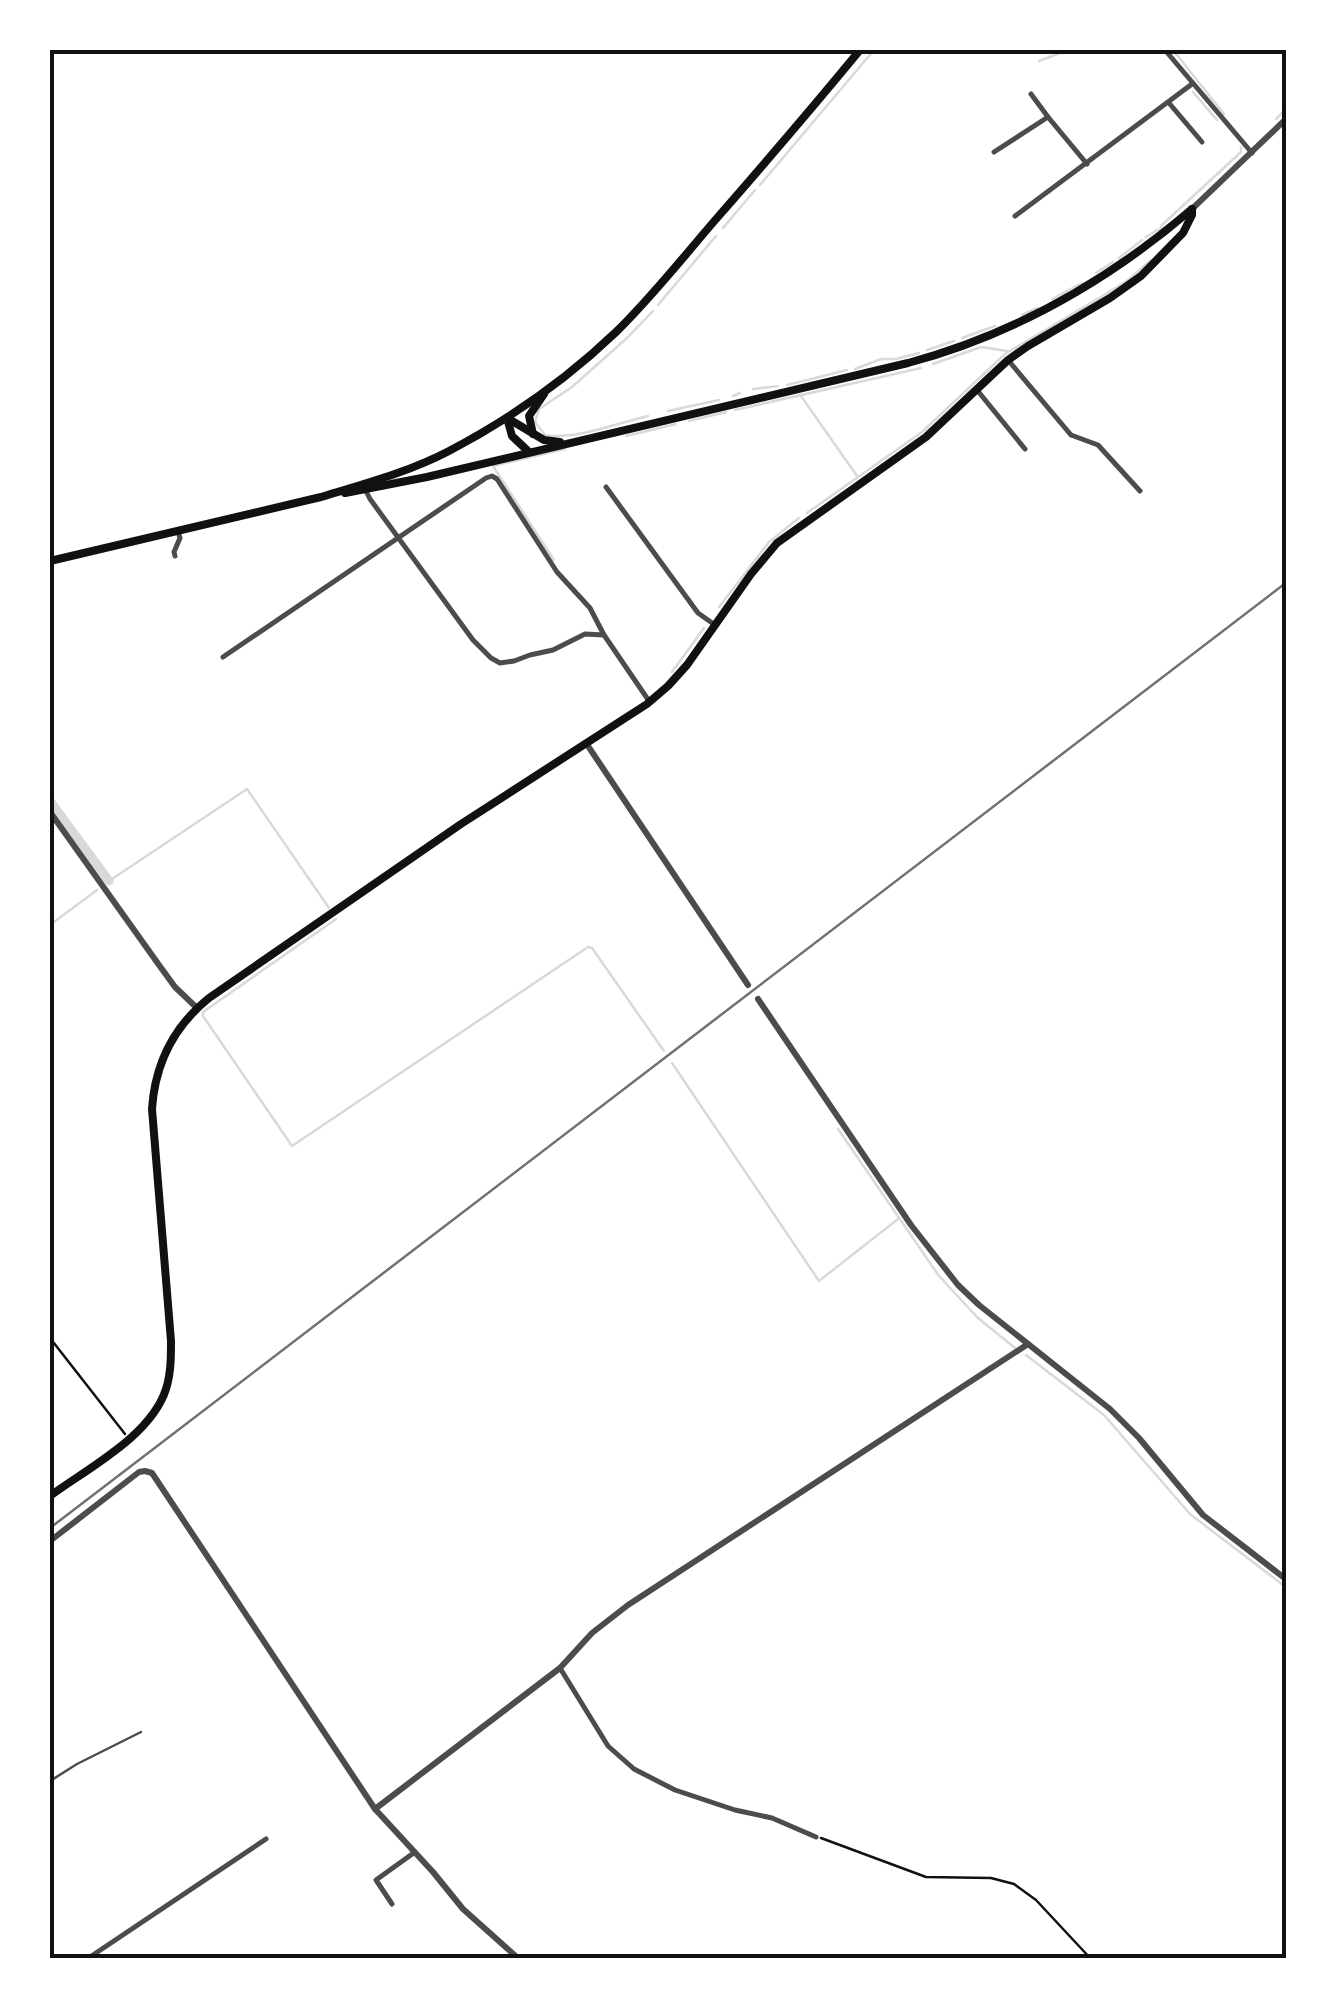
<svg xmlns="http://www.w3.org/2000/svg" width="1337" height="2009" viewBox="0 0 1337 2009" font-family="'Varela Round',sans-serif">
<rect width="100%" height="100%" fill="#fff"/>
<g fill="none" stroke-linecap="round" stroke-linejoin="round">
<g stroke="#d9d9d9" stroke-width="2.5">
<path d="M1173,50L1224,114"/>
<path d="M1039,61L1068,50"/>
<path d="M1193,92L1217,120"/>
<path d="M1276,119L1287,108"/>
<path d="M760,185L874,50"/>
<path d="M723,228L755,190"/>
<path d="M1146,237L1157,230H1160L1162,225L1241,152V147"/>
<path d="M1119,258L1142,240"/>
<path d="M1096,273L1113,262"/>
<path d="M1052,299L1082,283"/>
<path d="M658,305L716,236"/>
<path d="M1022,315L1037,308"/>
<path d="M962,338L995,326"/>
<path d="M927,350L954,341"/>
<path d="M933,364L981,347L1007,351"/>
<path d="M855,369L881,359H896L919,353"/>
<path d="M787,385L847,370"/>
<path d="M753,389L778,386"/>
<path d="M733,396L740,393"/>
<path d="M801,396L857,476"/>
<path d="M735,410L921,368"/>
<path d="M668,411L719,400"/>
<path d="M648,416C617,423 576,440 545,435L535,422L539,409L572,387L627,338L653,311"/>
<path d="M689,421L726,412"/>
<path d="M626,436L676,424"/>
<path d="M807,513L922,432L1005,354L1104,295L1128,280L1151,260"/>
<path d="M554,560L493,466L565,449"/>
<path d="M719,607L769,542L799,518"/>
<path d="M672,672L704,628"/>
<path d="M109,881L247,789L329,908"/>
<path d="M336,919L203,1012V1016L292,1146L588,947L592,948L664,1051"/>
<path d="M50,925L97,890"/>
<path d="M672,1063L819,1281L898,1219"/>
<path d="M838,1129L939,1276L978,1318L1015,1348"/>
<path d="M1026,1355L1104,1415L1190,1514L1287,1588"/>
</g>
<path stroke="#d9d9d9" stroke-width="9" d="M50,801L109,881"/>
<g stroke="#111" stroke-width="2.5">
<path d="M50,1338L125,1434"/>
<path d="M821,1838L926,1877L991,1878L1014,1884L1036,1900L1091,1959"/>
</g>
<path stroke="#4c4c4c" stroke-width="2.5" d="M50,1781L77,1764L141,1732"/>
<g stroke="#4c4c4c" stroke-width="5">
<path d="M1165,50L1252,153"/>
<path d="M1031,94L1048,117"/>
<path d="M1169,103L1202,142"/>
<path d="M994,152L1048,117L1087,164"/>
<path d="M1015,216L1192,84"/>
<path d="M1008,360L1071,435L1098,445L1140,491"/>
<path d="M977,390L1025,449"/>
<path d="M606,487L698,613L715,625"/>
<path d="M365,489L370,499L473,640L491,658L500,663L514,661L530,655L553,650L585,634L604,635L649,701"/>
<path d="M175,556L174,552L180,538L178,531"/>
<path d="M223,657L486,478L492,476L497,479L557,572L590,608L604,635"/>
<path d="M560,1668L608,1746L634,1769L675,1790L735,1810L772,1818L816,1837"/>
<path d="M392,1904L376,1880L415,1852"/>
<path d="M87,1959L266,1839"/>
</g>
<g stroke="#4c4c4c" stroke-width="6">
<path d="M1192,209L1287,118"/>
<path d="M586,743L748,985"/>
<path d="M50,812L159,965L175,987L197,1008"/>
<path d="M758,999L911,1225L958,1285L979,1305L1110,1409L1139,1438L1203,1515L1287,1580"/>
<path d="M50,1541L139,1472L145,1471L152,1473L375,1809L433,1872L463,1909L519,1959"/>
<path d="M375,1809L560,1668L592,1633L628,1605L1028,1344"/>
</g>
<g stroke="#111" stroke-width="8">
<path d="M507,418L544,440L560,442"/>
<path d="M507,418L512,436L529,452"/>
<path d="M533,434L529,416L544,394"/>
<path d="M345,493L427,477L908,363C1016,334 1108,281 1192,209"/>
<path d="M50,1496C88,1468 151,1436 166,1389C171,1373 171,1357 171,1341L152,1109C155,1063 173,1027 209,998L461,824L647,704L668,686L687,665L751,574L777,543L926,437L1008,360L1028,346L1110,298L1141,276L1183,233L1192,215V209"/>
</g>
<path stroke="#111" stroke-width="8" d="M50,561L321,497C364,484 409,472 449,451C510,419 567,379 616,332C652,297 684,256 717,218C765,163 813,107 860,50"/>
<path stroke="#707070" stroke-width="2.5" d="M50,1528L1287,582"/>
</g>
<rect width="1337" height="2009" fill="none" stroke="#ffffff" stroke-width="105"/>
<rect x="52" y="52" width="1232" height="1904" fill="none" stroke="#111" stroke-width="4"/>
</svg>
